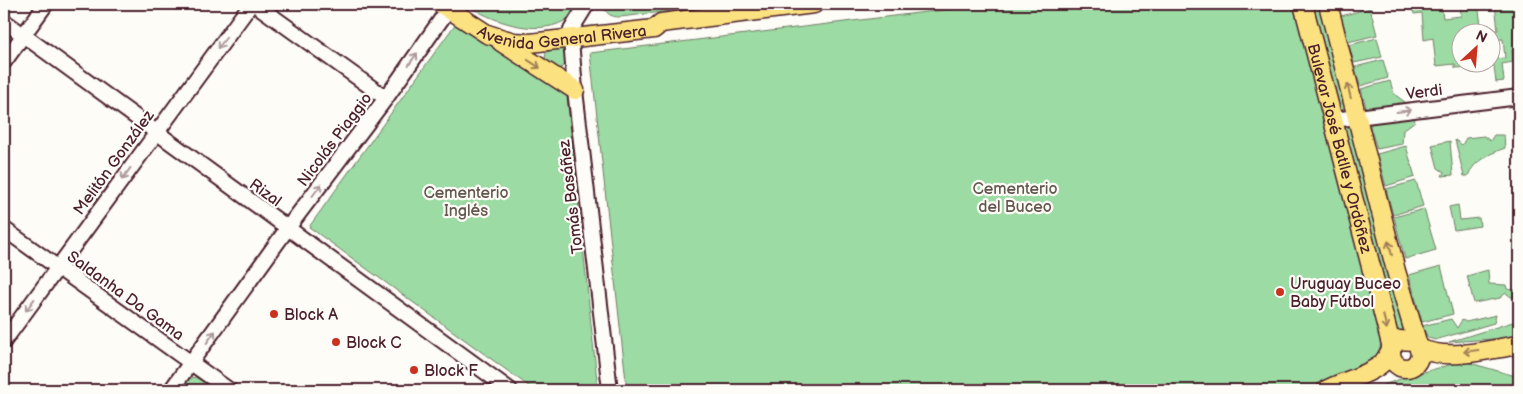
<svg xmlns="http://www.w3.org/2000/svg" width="1523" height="394" viewBox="0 0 1523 394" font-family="'Balsamiq Sans',sans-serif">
<rect width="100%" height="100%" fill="#fdfcf7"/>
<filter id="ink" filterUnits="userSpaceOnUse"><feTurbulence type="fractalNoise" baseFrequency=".02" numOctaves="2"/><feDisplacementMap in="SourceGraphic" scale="10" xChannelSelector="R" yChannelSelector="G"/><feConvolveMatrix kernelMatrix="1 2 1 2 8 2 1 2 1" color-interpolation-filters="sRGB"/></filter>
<g filter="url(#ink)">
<g fill="#9cdba3" stroke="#737d67">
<path d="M466,4H580C576,9 570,17 564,21C536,37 490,21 466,4Z"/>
<path d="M603,4H731L620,17C610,17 605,13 603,4Z"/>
<path d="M992,4H1295L1378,331L1381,344L1376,359L1316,390H627L590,53Z"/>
<path d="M1308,4H1321L1345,108L1342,110L1338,109Z"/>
<path d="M1411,4H1441L1443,18L1461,16L1460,4H1478L1482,32L1498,30L1495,4H1514L1517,28H1519V49L1512,50L1513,62L1502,64L1504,81L1496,82L1493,59L1505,58L1503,39L1491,40V43L1490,32H1460V62L1474,63L1475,67L1455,68V64L1436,66L1433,38L1424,40L1422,13L1414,14Z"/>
<path d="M1370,8L1377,35L1348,42L1341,16Z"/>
<path d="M456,23L567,96L598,390H534L309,227Z"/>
<path d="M1377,38L1382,57L1354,63L1349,45Z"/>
<circle cx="556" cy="58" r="11"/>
<path d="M1383,60L1388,78L1360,86L1355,67Z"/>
<path d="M1390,81L1394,94L1409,105L1367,111L1361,89Z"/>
<path d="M1414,117L1415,121L1403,130L1402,144L1377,149L1370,127L1372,121Z"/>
<path d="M1350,124L1409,335L1395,339L1343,127Z"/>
<path d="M1494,135H1504L1505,148C1491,153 1473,161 1468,176H1464L1455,140L1462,145L1466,138L1484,136L1490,141Z"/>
<path d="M1450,141L1453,175L1442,176L1444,172L1438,168L1432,145Z"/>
<path d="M1406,146L1415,177L1386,186L1377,154Z"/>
<path d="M1416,181L1423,206L1393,215L1386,189Z"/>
<path d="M1458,205L1460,220L1479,218L1480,226L1454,230L1449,207Z"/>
<path d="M1424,209L1436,250L1405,259L1394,217Z"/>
<path d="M1441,266L1453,314L1422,322L1409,275Z"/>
<path d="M1488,270L1489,284L1506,285L1507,289L1519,291V297H1511L1506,293L1500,298L1474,303L1467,276Z"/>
<path d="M1496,315L1494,323L1435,340L1428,338L1422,326L1451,319L1457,328L1462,320L1466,322Z"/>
<path d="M1519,320V337L1449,342Z"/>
<path d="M1463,361L1519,377V390H1369L1406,377Z"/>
<path d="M195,377L217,390H178L188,379Z"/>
</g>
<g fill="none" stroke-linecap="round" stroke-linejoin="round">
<g stroke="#4a1f2b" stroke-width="18">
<g id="minor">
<path d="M255,4L386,98"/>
<path d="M587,4L571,30V39L575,90L610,390"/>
<path d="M4,21L510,390"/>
<path d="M4,62L46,4"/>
<path d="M1333,120L1519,97"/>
<path d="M4,229L229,390"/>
<path d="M4,341L251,4"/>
<path d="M171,390L287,229L386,98L452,4"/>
</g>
</g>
<g stroke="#4a1f2b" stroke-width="21">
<g id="major">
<path id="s1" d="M441,4L487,34L514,42L530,43L654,29L661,23L814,4"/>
<path id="s2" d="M1303,4L1391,344C1391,355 1390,361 1400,367C1411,370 1418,365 1420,354L1418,345L1413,341L1399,340C1390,346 1389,358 1380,365C1365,377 1342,381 1326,390"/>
<path d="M1328,4L1396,271L1418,345"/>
<path d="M501,42L575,90"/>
<path d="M1419,348C1449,362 1488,349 1519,345"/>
</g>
</g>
<use href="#minor" stroke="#fdfcf7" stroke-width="14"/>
<use href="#major" stroke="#fbe180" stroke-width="18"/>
</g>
<defs><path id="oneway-shaft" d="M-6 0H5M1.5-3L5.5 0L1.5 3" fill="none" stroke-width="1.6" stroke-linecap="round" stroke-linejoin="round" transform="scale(1.25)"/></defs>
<g stroke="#ac999b">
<use href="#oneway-shaft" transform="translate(222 43) rotate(127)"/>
<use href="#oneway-shaft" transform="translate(413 59) rotate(-55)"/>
<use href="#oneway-shaft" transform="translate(1404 111) rotate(-7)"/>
<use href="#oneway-shaft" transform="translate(126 174) rotate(126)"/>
<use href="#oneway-shaft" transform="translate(317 190) rotate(-53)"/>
<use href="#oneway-shaft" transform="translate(30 305) rotate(126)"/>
<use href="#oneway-shaft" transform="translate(211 337) rotate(-54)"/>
</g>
<g stroke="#a28056">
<use href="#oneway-shaft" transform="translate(534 64) rotate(33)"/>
<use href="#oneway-shaft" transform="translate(1349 91) rotate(-104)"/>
<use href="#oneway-shaft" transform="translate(1390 248) rotate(-105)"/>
<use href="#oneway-shaft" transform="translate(1385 322) rotate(76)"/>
<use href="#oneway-shaft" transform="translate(1471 351) rotate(172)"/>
</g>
</g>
<g fill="#c8321e" stroke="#fdfcf7" stroke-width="2">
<circle cx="1280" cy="292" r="5"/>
<circle cx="274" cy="314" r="5"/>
<circle cx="336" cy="342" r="5"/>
<circle cx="414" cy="370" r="5"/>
</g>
<g text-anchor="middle" stroke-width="4.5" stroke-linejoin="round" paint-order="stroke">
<g font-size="16" fill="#4a1f2b" stroke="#fdfcf7">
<text dy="6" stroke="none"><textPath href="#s1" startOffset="131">Avenida General Rivera</textPath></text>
<text transform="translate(1424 91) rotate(-7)" y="6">Verdi</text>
<text transform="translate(334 139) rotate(-53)" y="6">Nicolás Piaggio</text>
<text dy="6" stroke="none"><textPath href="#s2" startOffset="149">Bulevar José Batlle y Ordóñez</textPath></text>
<text transform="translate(113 162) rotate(-54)" y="6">Melitón González</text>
<text transform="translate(266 192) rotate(36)" y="6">Rizal</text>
<text transform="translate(570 197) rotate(-97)" y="6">Tomás Basáñez</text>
<text transform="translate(126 295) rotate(36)" y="6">Saldanha Da Gama</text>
</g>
<g font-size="16" fill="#63574f" stroke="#fdfcf7">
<text x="1015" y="194">Cementerio<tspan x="1015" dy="18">del Buceo</tspan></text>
<text x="466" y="198">Cementerio<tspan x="466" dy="18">Inglés</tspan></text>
</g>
<g font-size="16" fill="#4a1f2b" stroke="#fdfcf7" text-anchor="start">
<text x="1290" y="289">Uruguay Buceo<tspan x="1290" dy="18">Baby Fútbol</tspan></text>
<text x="284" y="320">Block A</text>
<text x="346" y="348">Block C</text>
<text x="424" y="376">Block F</text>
</g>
</g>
<rect width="1523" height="394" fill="none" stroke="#fdfcf7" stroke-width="20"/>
<rect x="10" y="10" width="1503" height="374" fill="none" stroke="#4a1f2b" stroke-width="2" filter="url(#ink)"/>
<g transform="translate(1476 48) rotate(26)"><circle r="24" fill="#fdfcf7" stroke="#b5a4a5"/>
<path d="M0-4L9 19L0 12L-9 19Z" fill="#c8321e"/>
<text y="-8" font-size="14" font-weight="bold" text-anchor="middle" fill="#4a1f2b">N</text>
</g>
</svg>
